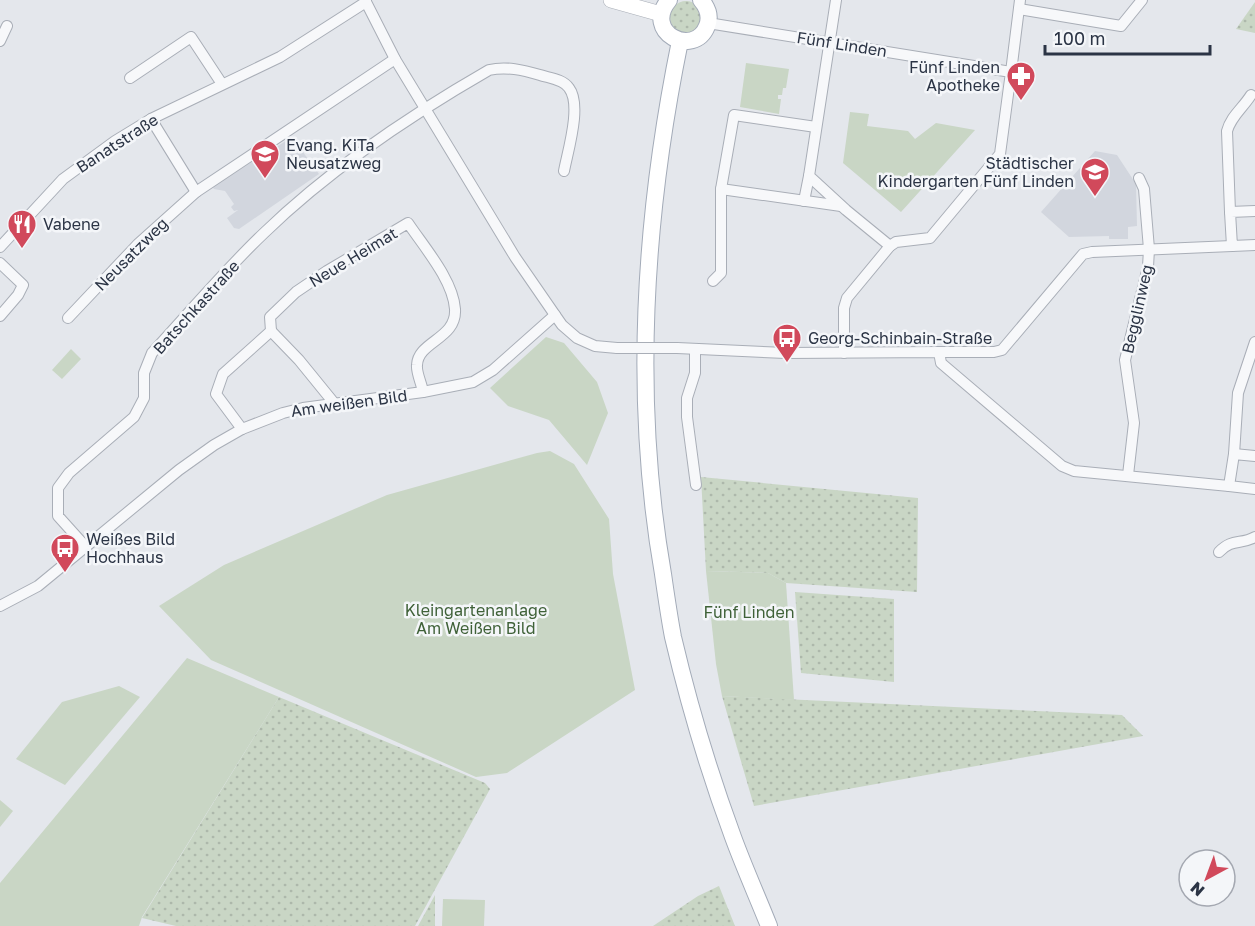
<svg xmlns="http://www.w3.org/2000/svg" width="1255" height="926" viewBox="0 0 1255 926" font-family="'Golos Text',sans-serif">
<defs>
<pattern id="grass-dots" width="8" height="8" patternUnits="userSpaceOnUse" patternTransform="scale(1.5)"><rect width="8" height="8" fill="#c9d6c5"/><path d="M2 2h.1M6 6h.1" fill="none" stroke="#adb8ab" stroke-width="1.8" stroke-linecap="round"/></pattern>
</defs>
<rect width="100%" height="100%" fill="#e4e7ec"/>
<g fill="#d2d6de">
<path d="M292,137L319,174L239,229L234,228L227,218L238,210L234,211L231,207L234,204L225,191L214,189L211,185L249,160L253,162Z"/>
<path d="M1095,151L1117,155L1136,184L1137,226L1128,227V239H1109V236L1069,237L1041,212Z"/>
</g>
<g fill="url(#grass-dots)">
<circle cx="686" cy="17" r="16"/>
<path d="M1255,2V33L1236,29Z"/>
<path d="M701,477L918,498L917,592L786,583L768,573L706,571Z"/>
<path d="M795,592L894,599V682L801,673Z"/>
<path d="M722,696L1122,715L1143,736L754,806Z"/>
<path d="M279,697L485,783L490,789L415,926H176L142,918Z"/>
<path d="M719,886L735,926H653L698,896Z"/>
<path d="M435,895V926H418Z"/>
</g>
<g fill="#c9d6c5">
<path d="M746,63L789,69L786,88H783L782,95H778V99H781L779,114L740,107Z"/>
<path d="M850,112L869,114L867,126L908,131L915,139L936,123L975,130L901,212L843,163Z"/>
<path d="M546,337L564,343L597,382L608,413L587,465L549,420L508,406L490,388Z"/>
<path d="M71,349L81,359L62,379L52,370Z"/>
<path d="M550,451L574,464L609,519L613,574L635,690L507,773L476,777L211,660L159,606L224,565L387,495L537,453Z"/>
<path d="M706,571L768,573L786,583L794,700L722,696L716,664Z"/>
<path d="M187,658L279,697L142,917L139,926H0V883Z"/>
<path d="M119,686L140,697L65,785L16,759L62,702Z"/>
<path d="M0,800L13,811L0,827Z"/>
<path d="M443,899L485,900L484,926H442Z"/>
</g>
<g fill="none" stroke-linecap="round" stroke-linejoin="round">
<g stroke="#a9aeb7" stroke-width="12">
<g id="minor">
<path d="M365,0L395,59L515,257L555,315L562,325L577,338L595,346L617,348"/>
<path d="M836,0L809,176L846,210L890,246"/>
<path d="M1019,9L1121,26L1142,0"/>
<path d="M708,23L1011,72L1000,154L930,238L896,242L890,246L847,298L844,308V353"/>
<path d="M0,41L7,26"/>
<path d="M1011,72L1020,0"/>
<path d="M130,78L191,37L222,84"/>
<path d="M151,119L196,192"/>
<path d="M721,189L841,206"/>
<path d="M804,201L809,176"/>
<path d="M1255,211L1230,212L1232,246L1255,245"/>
<path d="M1230,212L1227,131C1231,116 1243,108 1251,95"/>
<path d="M0,247L63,179L115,141L151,119L280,57L366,2"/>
<path d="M0,263L23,285L18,295L0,316"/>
<path d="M713,281L721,273V189L734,115L816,127"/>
<path d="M68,318L138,244L196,192L395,59"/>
<path d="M271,331L299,360L334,403"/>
<path d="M677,348L786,353L939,352L941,363L1062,466L1074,471L1229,486"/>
<path d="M695,350V373L687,398V417L696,485"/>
<path d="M939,352H994L1002,350L1083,254L1092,252L1232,246"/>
<path d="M242,429L216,394L223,374L271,331L270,317L296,292L327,271L408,223C424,247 453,280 455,309C457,339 418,341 417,365C416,373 422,384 423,392"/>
<path d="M1234,454L1238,393L1255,342"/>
<path d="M1255,456L1234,454L1229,486L1255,489"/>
<path d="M1128,475L1134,423L1125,360L1148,267L1149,249L1144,189L1139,178"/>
<path d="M85,546L58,516V488L69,473L134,417L144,398V373L152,353C189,313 225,270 264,233C331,168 409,116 489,70C506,66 523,70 540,75C549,78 563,79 569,88C582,105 568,150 564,171"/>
<path d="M1219,552C1232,538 1241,545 1255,537"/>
<path d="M0,606L38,586L179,470L214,445L242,429L283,413L303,408L423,392L473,382L493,370L555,315"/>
</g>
</g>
<g stroke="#a9aeb7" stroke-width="16">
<path id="secondary" d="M611,0L661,14"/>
</g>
<g stroke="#a3abb8" stroke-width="18">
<g id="primary">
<path d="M669,0C642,32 694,59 707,26C711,16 707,7 701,0"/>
<path d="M680,41C644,217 632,396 663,574C666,595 669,616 673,637C689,705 709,772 733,837C744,867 757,896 769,926"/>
</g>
</g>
<use href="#minor" stroke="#f7f8fa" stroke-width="10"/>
<use href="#secondary" stroke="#fff" stroke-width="15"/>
<use href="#primary" stroke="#fff" stroke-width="16"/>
<g stroke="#a9aeb7" stroke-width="12" stroke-linecap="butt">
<path id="minor-bridge" d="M617,348H677"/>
</g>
<use href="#minor-bridge" stroke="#f7f8fa" stroke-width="10"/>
</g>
<defs>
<g id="pharmacy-pin" transform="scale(1.5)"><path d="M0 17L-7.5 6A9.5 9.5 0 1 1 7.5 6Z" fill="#d1495b" stroke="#f4f6f9"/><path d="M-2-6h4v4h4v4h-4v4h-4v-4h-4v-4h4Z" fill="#fff"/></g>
<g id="school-pin" transform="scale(1.5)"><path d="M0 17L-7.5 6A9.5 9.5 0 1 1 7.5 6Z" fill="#d1495b" stroke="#f4f6f9"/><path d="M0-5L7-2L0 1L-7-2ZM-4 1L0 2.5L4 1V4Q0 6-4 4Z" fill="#fff"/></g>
<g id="restaurant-pin" transform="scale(1.5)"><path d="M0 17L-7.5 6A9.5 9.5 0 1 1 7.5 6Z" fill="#d1495b" stroke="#f4f6f9"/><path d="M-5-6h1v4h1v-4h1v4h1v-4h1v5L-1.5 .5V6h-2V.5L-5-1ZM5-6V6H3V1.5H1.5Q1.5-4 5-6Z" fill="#fff"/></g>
<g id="bus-pin" transform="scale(1.5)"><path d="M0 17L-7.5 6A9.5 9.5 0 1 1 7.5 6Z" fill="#d1495b" stroke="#f4f6f9"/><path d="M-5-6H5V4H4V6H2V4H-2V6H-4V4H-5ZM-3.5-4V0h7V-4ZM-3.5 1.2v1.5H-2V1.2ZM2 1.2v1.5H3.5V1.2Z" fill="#fff"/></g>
</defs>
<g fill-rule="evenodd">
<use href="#pharmacy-pin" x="1021" y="76"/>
<use href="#school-pin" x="265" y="154"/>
<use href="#school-pin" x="1095" y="172"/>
<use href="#restaurant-pin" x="22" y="224"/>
<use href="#bus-pin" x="787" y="338"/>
<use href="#bus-pin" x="65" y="548"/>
</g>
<g text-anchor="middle" stroke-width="5" stroke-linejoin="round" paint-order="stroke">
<g font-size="16" fill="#2b3445" stroke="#f4f6f9">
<text transform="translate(842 44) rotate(9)" y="6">Fünf Linden</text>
<text transform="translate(117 143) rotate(-33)" y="6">Banatstraße</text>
<text transform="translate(131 254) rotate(-45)" y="6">Neusatzweg</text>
<text transform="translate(353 257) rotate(-31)" y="6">Neue Heimat</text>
<text transform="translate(196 307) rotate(-48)" y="6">Batschkastraße</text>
<text transform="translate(1137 309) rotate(-77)" y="6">Begglinweg</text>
<text transform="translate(349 403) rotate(-8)" y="6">Am weißen Bild</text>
</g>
<g font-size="16" fill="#2b3445" stroke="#f4f6f9" text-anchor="start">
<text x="1000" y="73" text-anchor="end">Fünf Linden<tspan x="1000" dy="18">Apotheke</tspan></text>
<text x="286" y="151">Evang. KiTa<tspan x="286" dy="18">Neusatzweg</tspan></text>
<text x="1074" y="169" text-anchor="end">Städtischer<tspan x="1074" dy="18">Kindergarten Fünf Linden</tspan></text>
<text x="43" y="230">Vabene</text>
<text x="808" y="344">Georg-Schinbain-Straße</text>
<text x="86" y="545">Weißes Bild<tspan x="86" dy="18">Hochhaus</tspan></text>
</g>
<g font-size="16" fill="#3f6138" stroke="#f4f6f9">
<text x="476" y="616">Kleingartenanlage<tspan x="476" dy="18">Am Weißen Bild</tspan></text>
<text x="749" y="618">Fünf Linden</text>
</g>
</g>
<g transform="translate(1207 878) rotate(221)"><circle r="28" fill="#f4f6f9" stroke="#a4a8b1" stroke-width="1.5"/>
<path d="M0-4.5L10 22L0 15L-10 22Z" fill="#d1495b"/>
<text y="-9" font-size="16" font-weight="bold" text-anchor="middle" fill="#2b3445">N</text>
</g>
<path d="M1045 45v9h165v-9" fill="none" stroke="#2b3445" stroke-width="3"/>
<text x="1054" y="45" font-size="18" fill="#2b3445" stroke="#f4f6f9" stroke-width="4.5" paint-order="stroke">100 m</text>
</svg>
